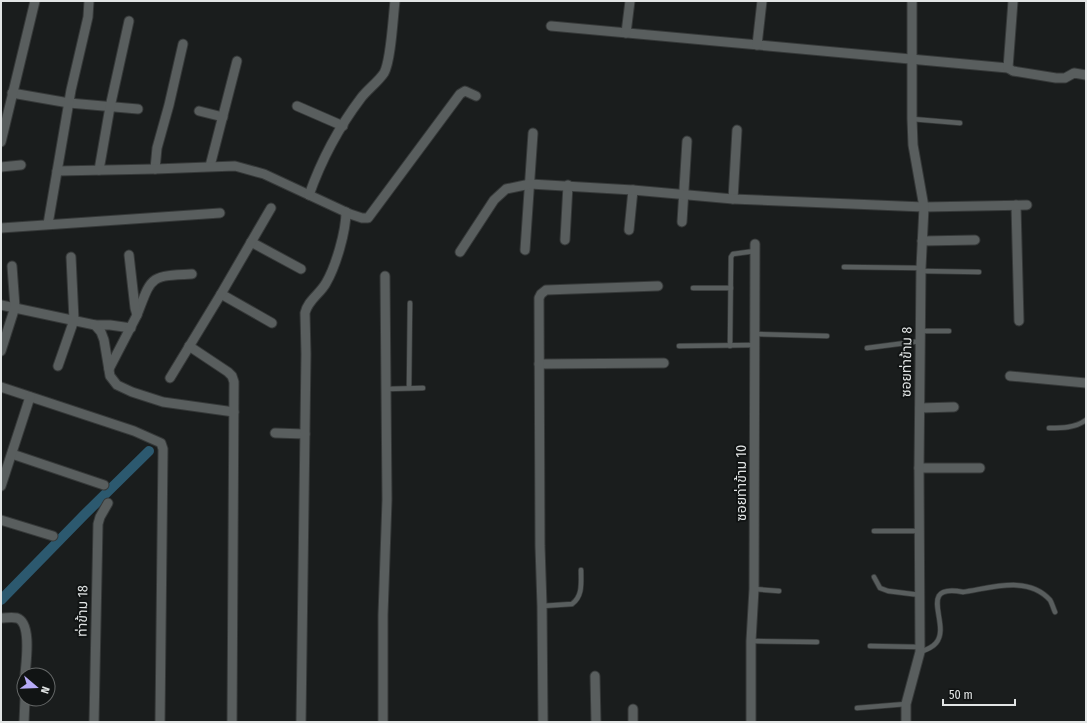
<svg xmlns="http://www.w3.org/2000/svg" width="1087" height="723" viewBox="0 0 1087 723" font-family="'Fira Sans Condensed','Noto Sans Thai',sans-serif">
<rect width="100%" height="100%" fill="#1a1d1d"/>
<g fill="none" stroke-linecap="round" stroke-linejoin="round">
<path stroke="#2c596f" stroke-width="10" d="M1,600L85,514L149,451"/>
<g stroke="#363939" stroke-width="6">
<g id="lane">
<path d="M912,119L960,123"/>
<path d="M844,267L921,268"/>
<path d="M921,271L979,272"/>
<path d="M693,288H731"/>
<path d="M921,331H949"/>
<path d="M756,334L827,336"/>
<path d="M679,346L755,345"/>
<path d="M730,346L731,257L733,254L755,251"/>
<path d="M867,348L921,341"/>
<path d="M409,388L410,303"/>
<path d="M387,389L423,388"/>
<path d="M1049,428C1062,428 1075,428 1086,420"/>
<path d="M874,531H920"/>
<path d="M874,577L880,588L888,591L920,595"/>
<path d="M754,589L779,591"/>
<path d="M542,606L572,604C583,596 581,583 581,570"/>
<path d="M751,641L817,642"/>
<path d="M870,646L920,647"/>
<path d="M920,652C926,650 932,648 936,643C952,625 915,583 963,592C991,588 1028,575 1050,600C1052,603 1053,608 1055,612"/>
<path d="M857,708L906,704"/>
</g>
</g>
<g stroke="#363939" stroke-width="11">
<g id="street">
<path d="M551,26L1008,68L1013,71L1056,78H1065L1074,73L1086,75"/>
<path d="M626,33L630,1"/>
<path d="M757,45L762,1"/>
<path d="M1008,68L1013,1"/>
<path d="M12,93L69,103L138,109"/>
<path d="M297,106L343,126"/>
<path d="M199,111L223,117"/>
<path d="M1,142L35,1"/>
<path d="M210,166L237,61"/>
<path d="M1,167L21,165"/>
<path d="M155,169L157,148L169,105L183,44"/>
<path d="M99,170L110,107L129,21"/>
<path d="M57,171L155,169L235,166L264,174L350,214L362,218H368L460,94L465,91L476,96"/>
<path d="M309,195C321,161 339,127 361,98C368,89 378,82 384,73C391,61 393,17 395,1"/>
<path d="M733,199L737,130"/>
<path d="M1016,205L1019,321"/>
<path d="M682,222L687,141"/>
<path d="M48,224L71,90L88,17L89,1"/>
<path d="M1,228L220,213"/>
<path d="M629,230L633,190"/>
<path d="M565,240L568,185"/>
<path d="M922,241L975,240"/>
<path d="M251,242L301,269"/>
<path d="M525,250L533,133"/>
<path d="M460,252L494,200L506,189L530,184L633,190L733,199L924,207L1027,205"/>
<path d="M221,294L272,323"/>
<path d="M1,305L95,325H110L131,328"/>
<path d="M137,315C152,276 149,276 192,274"/>
<path d="M95,325L101,332L104,340L110,376L117,385L132,392L163,402L234,412"/>
<path d="M189,346L228,372L232,376L234,382L232,722"/>
<path d="M1,351L15,307L12,266"/>
<path d="M539,364L664,363"/>
<path d="M58,366L74,320L71,257"/>
<path d="M109,369L137,315L135,308L129,255"/>
<path d="M1010,376L1086,383"/>
<path d="M170,378L221,294L271,208"/>
<path d="M1,387L134,431L161,443L163,449L160,722"/>
<path d="M920,408L954,407"/>
<path d="M275,433L305,434"/>
<path d="M12,454L104,485"/>
<path d="M919,468H980"/>
<path d="M1,486L30,397"/>
<path d="M1,520L53,536"/>
<path d="M1,618C6,618 12,617 17,618C32,623 26,662 25,675"/>
<path d="M595,676L596,722"/>
<path d="M633,709V722"/>
<path d="M24,722L25,699"/>
<path d="M94,722L98,524L100,517L108,503"/>
<path d="M301,722L306,354L305,313C308,300 320,294 326,283C336,266 346,231 346,212"/>
<path d="M383,722V615L387,500L385,276"/>
<path d="M543,722L542,606L540,546L539,298L541,294L546,290L658,286"/>
<path d="M751,722V641L754,589L755,244"/>
<path d="M906,722V704L920,652L919,468L921,268L924,207L913,145L912,119V1"/>
</g>
</g>
<use href="#lane" stroke="#595e5e" stroke-width="4.5"/>
<use href="#street" stroke="#595e5e" stroke-width="9"/>
</g>
<g text-anchor="middle" stroke-width="4" stroke-linejoin="round" paint-order="stroke">
<g font-size="14" fill="#e2e5e5" stroke="#111414">
<text transform="translate(906 362) rotate(-89)" y="5">ซอยท่าข้าม 8</text>
<text transform="translate(741 483) rotate(-90)" y="5">ซอยท่าข้าม 10</text>
<text transform="translate(82 611) rotate(-89)" y="5">ท่าข้าม 18</text>
</g>
</g>
<rect width="1087" height="723" fill="none" stroke="#e2e5e5" stroke-width="4"/>
<g transform="translate(36 687) rotate(109)"><circle r="19" fill="#111414" stroke="#656868"/>
<path d="M0-3L7 15L0 10L-7 15Z" fill="#b7abf8"/>
<text y="-6" font-size="11" font-weight="bold" text-anchor="middle" fill="#e2e5e5">N</text>
</g>
<path d="M943 699v6h72v-6" fill="none" stroke="#e2e5e5" stroke-width="2"/>
<text x="949" y="699" font-size="12" fill="#e2e5e5" stroke="#111414" stroke-width="3" paint-order="stroke">50 m</text>
</svg>
